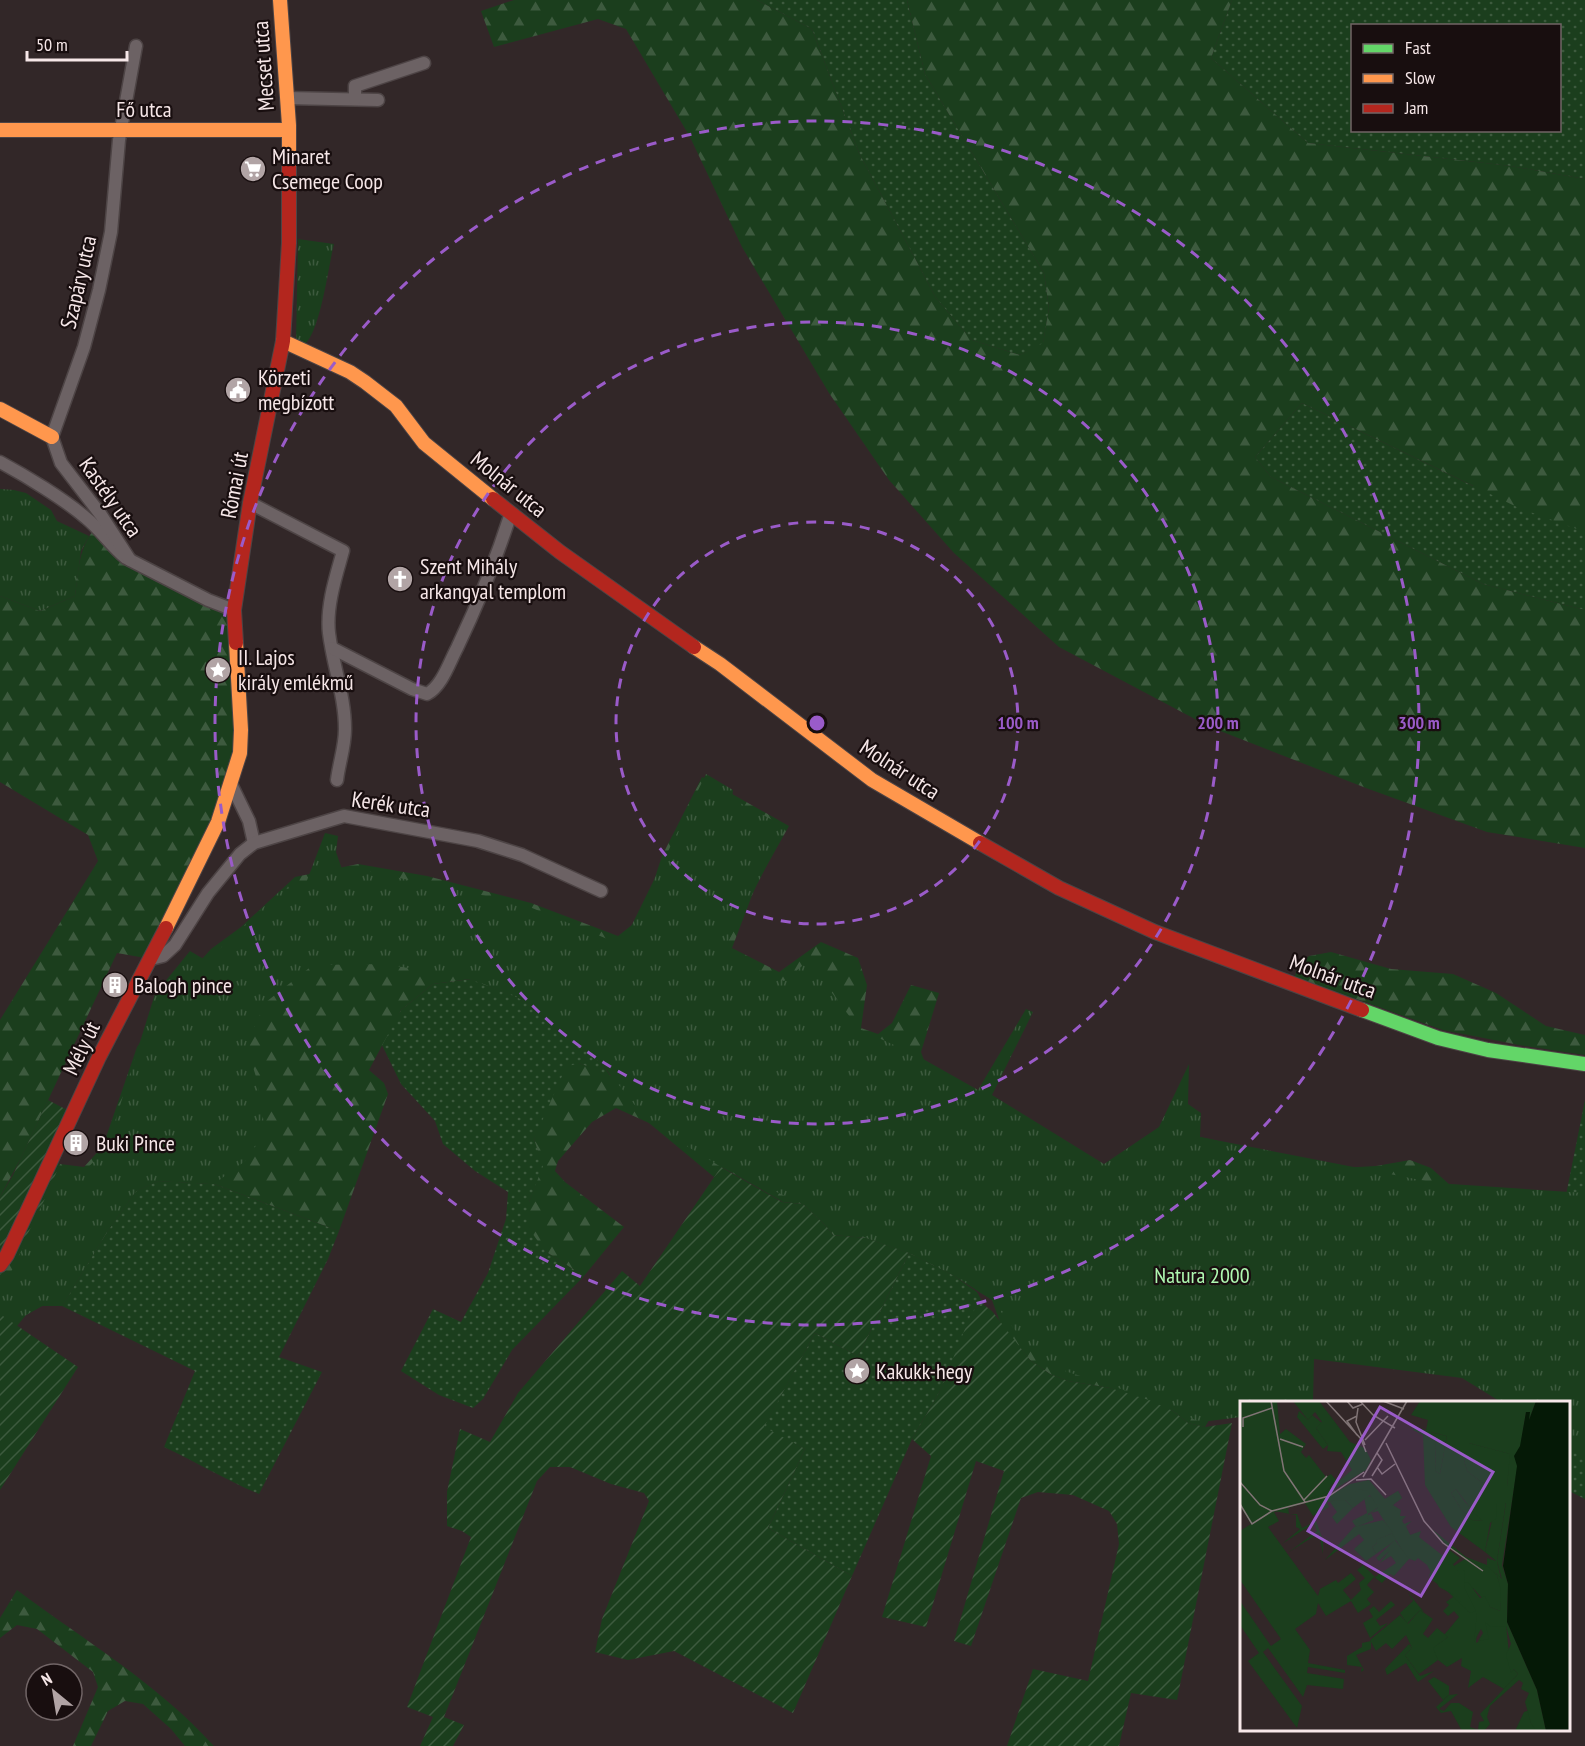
<svg xmlns="http://www.w3.org/2000/svg" width="1585" height="1746" viewBox="0 0 1585 1746" font-family="'PT Sans Narrow',sans-serif">
<defs>
<pattern id="grass-dots" width="8" height="8" patternUnits="userSpaceOnUse" patternTransform="scale(1.5)"><rect width="8" height="8" fill="#1b3e1d"/><path d="M2 2h.1M6 6h.1" fill="none" stroke="#3d5a3e" stroke-width="1.8" stroke-linecap="round"/></pattern>
<pattern id="forest-firs" width="22" height="20" patternUnits="userSpaceOnUse" patternTransform="scale(1.5)"><rect width="22" height="20" fill="#1b3e1d"/><path d="M5 1l3.5 6h-7zM16 11l3.5 6h-7z" fill="#3d5a3e"/></pattern>
<pattern id="park-tufts" width="24" height="20" patternUnits="userSpaceOnUse" patternTransform="scale(1.5)"><rect width="24" height="20" fill="#1b3e1d"/><path d="M3 7l-1-3M5 7V3M7 7l1-3M15 17l-1-3M17 17v-4M19 17l1-3" fill="none" stroke="#3d5a3e"/></pattern>
<pattern id="garden-furrows" width="10" height="10" patternUnits="userSpaceOnUse" patternTransform="scale(1.5)"><rect width="10" height="10" fill="#1b3e1d"/><path d="M-1 1l2-2M0 10L10 0M9 11l2-2" fill="none" stroke="#3d5a3e"/></pattern>
</defs>
<rect width="100%" height="100%" fill="#322728"/>
<g fill="url(#grass-dots)" fill-rule="evenodd">
<path d="M757,0H907L925,74L1044,273L1049,308L1043,344L1020,355L972,340L936,298L859,153L812,29Z"/>
<path d="M1232,0H1585V179L1511,166L1308,143L1211,58ZM1352,26H1560V130H1352Z"/>
<path d="M1302,403L1473,486L1585,477V610L1483,584L1271,477L1255,457Z"/>
<path d="M471,979L521,999L603,1065L611,1077L579,1063L534,1139L544,1166L529,1202L545,1251L584,1276L512,1350L483,1399L473,1408L439,1395L401,1371L433,1309L461,1322L488,1273L506,1219L508,1192L475,1171L443,1144L435,1121L401,1084L381,1043L401,1010L433,984Z"/>
<path d="M1585,1100V1374L1550,1275Z"/>
<path d="M158,1181L214,1184L339,1231L328,1259L279,1357L322,1372L259,1494C226,1480 196,1462 164,1447L195,1371L62,1306L107,1232L136,1191Z"/>
<path d="M909,1253L953,1275L977,1292L984,1305L976,1308L939,1393L912,1439L852,1576L768,1528L805,1449L763,1428L815,1333L858,1356Z"/>
<path d="M1585,1410V1499L1569,1491L1568,1418Z"/>
</g>
<g fill="url(#forest-firs)">
<path d="M514,0H757L812,29L859,153L936,298L972,340L1020,355L1043,343L1049,308L1044,273L925,74L907,0H1232L1211,58L1308,143L1511,166L1585,179V532L1519,508L1302,403L1255,457L1271,477L1483,584L1585,610V848L1487,832L1366,788L1210,727L1059,647L954,553L889,480L829,393L742,247L690,137L626,29L598,19L494,47L481,11Z"/>
<path d="M96,527L114,548L234,610L240,753L151,959L117,953L21,1158L0,1197V1020L98,861L88,835L0,782V596L40,611L75,596C79,569 78,548 96,527Z"/>
<path d="M702,777L789,826L756,885L732,948L779,972L821,942L858,958L867,985L861,1028L878,1034L892,1023L911,985L939,993L921,1052L928,1071L1114,1176L1196,1136L1340,1168L1376,1166L1410,1160L1431,1168L1450,1185L1218,1405L1205,1427L1188,1423L1173,1411L1110,1388L1068,1381L1050,1374L1030,1360L1007,1332L1000,1322L992,1300L953,1275L909,1253L866,1238L833,1235L826,1226L803,1204L783,1202L722,1167L714,1177L649,1123L616,1108L592,1122L558,1161L555,1171L565,1182L624,1227L584,1276L545,1251L527,1226L529,1202L543,1166L534,1139L566,1067L579,1063L611,1076L603,1065L521,999L470,979L433,984L401,1010L369,1070L384,1083L388,1094L339,1231L214,1184L158,1181L136,1191L107,1232L62,1306H42L26,1315L17,1326L0,1334V1275C24,1248 45,1197 60,1164L84,1167L103,1146L137,1047L182,981L211,949L241,927L295,877L358,864L427,876L531,903L618,936L642,917L662,856Z"/>
<path d="M1331,952L1391,969L1453,974L1496,993L1546,1026L1585,1035V1055L1519,1045L1443,1030L1295,977L1297,966L1309,956Z"/>
<path d="M17,1590C85,1641 157,1683 214,1746H185L171,1729L143,1704L125,1701L108,1711L91,1746H73L98,1687L93,1672L37,1629L17,1625L0,1638V1618Z"/>
</g>
<g fill="url(#park-tufts)">
<path d="M298,239L334,244C328,267 321,331 304,345L296,341Z"/>
<path d="M0,489L14,490L26,493L51,510L57,521L89,536L81,551L75,596L40,611L0,596Z"/>
<path d="M706,774L733,790L732,799L786,827L722,954L784,981L808,961L859,1029L916,1055L978,1090L1026,1009L1033,1012L992,1095L1104,1164L1159,1127L1189,1064L1188,1104L1201,1113L1200,1137L1436,1183L1585,1193V1454L1569,1444L1568,1402H1501L1462,1378L1314,1359L1313,1402H1242L1241,1417L1201,1422L1182,1415L1162,1402L1046,1365L1020,1337L992,1300L953,1275L909,1253L866,1238L803,1204L721,1167L649,1123L603,1065L521,999L471,979L385,964L313,965L266,1002L246,1044L257,1080L265,1130L248,1159L214,1184L158,1181L136,1191L107,1232L62,1306H42L0,1330V1282L13,1269L59,1168L84,1171L106,1150L155,994L190,951L207,961L280,891L306,883L325,833L338,836L336,852L344,875L361,870L520,903L622,945Z"/>
</g>
<g fill="url(#garden-furrows)">
<path d="M48,1100L73,1113L53,1161L60,1164C46,1197 24,1249 0,1275V1197L13,1175Z"/>
<path d="M721,1167L782,1202L803,1204L826,1226L833,1235L866,1238L909,1253L858,1356L815,1333L764,1427L805,1449L768,1528L852,1576L793,1713L674,1651L628,1660L595,1652L602,1619L649,1501L644,1493L611,1484L570,1467H550L537,1481L444,1717L464,1725L453,1746H420L433,1717L407,1707L471,1537L462,1531L447,1526V1492L460,1429L490,1442L518,1393L622,1271L640,1286Z"/>
<path d="M984,1305L992,1311L1030,1360L1050,1374L1068,1381L1110,1388L1149,1400L1173,1411L1188,1423L1205,1427L1232,1423L1177,1700L1131,1693L1119,1746H1007L1033,1669L1088,1681L1119,1544L1117,1524L1109,1511L1073,1495L1038,1492L1021,1498L971,1646L954,1641L1004,1471L976,1461L926,1627L882,1617L931,1456L912,1439L939,1393L971,1314L976,1308Z"/>
<path d="M0,1314L78,1367L0,1490Z"/>
</g>
<g fill="none" stroke-linecap="round" stroke-linejoin="round">
<g stroke="#4d4445" stroke-width="15">
<g id="street">
<path d="M287,98L378,100"/>
<path d="M355,99V86L424,63"/>
<path d="M0,462C26,476 64,499 86,518C101,530 111,546 126,558L208,600L234,610"/>
<path d="M250,503L343,551C336,576 326,606 329,633C333,666 345,696 345,729C345,747 339,763 337,780"/>
<path d="M130,560L101,515L61,463L52,437L84,347L99,290L111,232L119,140L136,46"/>
<path d="M332,648L412,689L427,694C442,686 449,663 457,648C478,604 496,560 511,513"/>
<path d="M231,784L249,821L254,843"/>
<path d="M151,959L163,956L175,945L208,893L240,854L254,843L344,816L478,841L522,855L601,891"/>
</g>
</g>
<g stroke="#4d4445" stroke-width="16">
<path id="fast" d="M1362,1010L1438,1038L1488,1050L1585,1064"/>
</g>
<g stroke="#4d4445" stroke-width="16">
<g id="slow">
<path d="M280,0L289,125V167"/>
<path d="M0,130H289"/>
<path d="M283,341L350,372L365,382L396,406L424,443L493,499"/>
<path d="M0,409L52,437"/>
<path d="M694,647L720,664L872,780L980,843"/>
<path d="M166,928L218,822L240,753L241,730L236,643"/>
</g>
</g>
<g stroke="#4d4445" stroke-width="16">
<g id="jam">
<path d="M493,499L560,552L694,647"/>
<path d="M236,643L234,610L250,503L283,341L289,243V167"/>
<path d="M980,843L1059,888L1155,932L1362,1010"/>
<path d="M0,1265L7,1255L99,1057L166,928"/>
</g>
</g>
<use href="#street" stroke="#6c6264" stroke-width="12"/>
<use href="#fast" stroke="#63d668" stroke-width="14"/>
<use href="#slow" stroke="#ff974d" stroke-width="14"/>
<use href="#jam" stroke="#b3261e" stroke-width="14"/>
</g>
<g fill="none" stroke="#9a5bc9" stroke-width="3" stroke-dasharray="10 8">
<circle cx="817" cy="723" r="201"/>
<circle cx="817" cy="723" r="401"/>
<circle cx="817" cy="723" r="602"/>
</g>
<defs>
<g id="supermarket-disc" transform="scale(1.35)"><circle r="9.5" fill="#b1a4a5" stroke="#180e0f"/><path d="M-6-5.5h2.5l.6 2H6L4.5 2H-2.5L-4.4-4H-6ZM-1.5 3.2a1.3 1.3 0 1 0 .1 0ZM3 3.2a1.3 1.3 0 1 0 .1 0Z" fill="#fff"/></g>
<g id="civic-disc" transform="scale(1.35)"><circle r="9.5" fill="#b1a4a5" stroke="#180e0f"/><path d="M-.6-6.5H3V-4.5H.6V-3L4-1V1h2V6H-6V1h2V-1L-.6-3ZM-1.2 2.5V6h2.4V2.5Z" fill="#fff"/></g>
<g id="church-disc" transform="scale(1.35)"><circle r="9.5" fill="#b1a4a5" stroke="#180e0f"/><path d="M-1.2-6h2.4v3.5h3.3v2.4h-3.3V6h-2.4V-.1h-3.3v-2.4h3.3Z" fill="#fff"/></g>
<g id="sight-disc" transform="scale(1.35)"><circle r="9.5" fill="#b1a4a5" stroke="#180e0f"/><path d="M0-6L1.8-2.2L6-1.7L2.9 1.2L3.7 5.4L0 3.3L-3.7 5.4L-2.9 1.2L-6-1.7L-1.8-2.2Z" fill="#fff"/></g>
<g id="building-disc" transform="scale(1.35)"><circle r="9.5" fill="#b1a4a5" stroke="#180e0f"/><path d="M-4-6H4V6H1V3H-1V6H-4ZM-2.5-4.3h1.7v1.8h-1.7ZM.8-4.3h1.7v1.8H.8ZM-2.5-1h1.7V.8h-1.7ZM.8-1h1.7V.8H.8Z" fill="#fff"/></g>
</defs>
<g fill-rule="evenodd">
<use href="#supermarket-disc" x="253" y="169"/>
<use href="#civic-disc" x="238" y="390"/>
<use href="#church-disc" x="400" y="579"/>
<use href="#sight-disc" x="218" y="670"/>
<use href="#building-disc" x="115" y="985"/>
<use href="#building-disc" x="76" y="1143"/>
<use href="#sight-disc" x="857" y="1371"/>
</g>
<g text-anchor="middle" stroke-width="4.5" stroke-linejoin="round" paint-order="stroke">
<g font-size="22" fill="#f6e7e8" stroke="#180e0f">
<text transform="translate(263 66) rotate(-94)" y="8">Mecset utca</text>
<text x="144" y="117">Fő utca</text>
<text transform="translate(78 282) rotate(-77)" y="8">Szapáry utca</text>
<text transform="translate(509 484) rotate(39)" y="8">Molnár utca</text>
<text transform="translate(234 485) rotate(-79)" y="8">Római út</text>
<text transform="translate(111 497) rotate(55)" y="8">Kastély utca</text>
<text transform="translate(900 769) rotate(33)" y="8">Molnár utca</text>
<text transform="translate(391 804) rotate(8)" y="8">Kerék utca</text>
<text transform="translate(1333 976) rotate(20)" y="8">Molnár utca</text>
<text transform="translate(81 1048) rotate(-64)" y="8">Mély út</text>
</g>
<g font-size="22" fill="#f6e7e8" stroke="#180e0f" text-anchor="start">
<text x="272" y="164">Minaret<tspan x="272" dy="25">Csemege Coop</tspan></text>
<text x="258" y="385">Körzeti<tspan x="258" dy="25">megbízott</tspan></text>
<text x="420" y="574">Szent Mihály<tspan x="420" dy="25">arkangyal templom</tspan></text>
<text x="238" y="665">II. Lajos<tspan x="238" dy="25">király emlékmű</tspan></text>
<text x="134" y="993">Balogh pince</text>
<text x="96" y="1151">Buki Pince</text>
<text x="876" y="1379">Kakukk-hegy</text>
</g>
<g font-size="22" fill="#aff8b1" stroke="#180e0f">
<text x="1202" y="1283">Natura 2000</text>
</g>
</g>
<g transform="translate(1240 1401)">
<rect width="330" height="330" fill="#322728"/>
<path d="M59,10L68,19L72,14L82,22L76,27L88,44L83,48L57,16ZM190,31L207,35L200,73L195,70L196,41ZM229,42L271,53L267,85H246L227,70L224,60L229,55ZM216,88L225,101L244,120L232,119L221,108L211,92ZM133,95L139,106L128,113L129,121L116,126L112,120L127,112L124,96ZM102,96L113,107L97,123L92,116L97,111L90,101ZM256,101H266L257,160L261,178L256,172V160L245,151ZM153,132L156,139L136,153L132,146L137,142L135,139ZM208,148L220,157L206,170L225,158L248,165L257,174L262,190L260,210L250,206L234,188L221,185L208,186V191L192,179L189,174ZM168,192L184,211L180,209L167,223L160,212L173,200ZM216,194L230,212H238L236,242L245,236V221L266,224L271,271L274,268L278,273L264,288L243,276L228,287L231,270L221,265L222,257L207,266L198,259L192,247L208,236L204,234L219,216L214,210L208,215L203,210L209,204L206,201ZM131,240V248L116,254L124,269L121,271L122,266L107,264V255L122,246V242ZM169,243L172,247L165,254L180,275L194,270L178,281L166,262L147,274L145,268ZM194,276L209,285V294L203,299L188,280ZM290,309L291,322L297,329L275,330L284,311Z" fill="#1b3e1d"/>
<path d="M53,0H79L110,41L125,47L131,59L126,69L85,94L67,99L92,86L112,69L101,51L87,50L88,44L76,27L82,21L75,11L68,19ZM180,0H296L289,19L286,11L262,164L268,183L267,221L297,289L306,330H296L291,322L285,301L289,292L281,288L283,282L279,279L250,305L247,316L250,323L244,330H222L211,310L201,312L196,306L209,294L218,293L199,308L204,310L211,302H219L233,311L230,326L238,329L239,321L244,320L240,313L278,273L274,268L271,272L266,254L271,243L266,225L251,226L245,221L249,238L238,240L243,232L241,228L234,241L237,212H230L208,191V186L228,181L240,197L245,195L250,206L260,210L261,189L257,174L248,166L225,158L205,143L192,128L226,156L247,164V157L256,160V172L262,178L257,160L266,102H256L257,117L250,122L245,151L211,126L185,84L183,34L173,29L174,26L186,29L188,19L171,14ZM191,31L207,35L200,73L195,70L196,41ZM229,42L270,53L267,85H246L227,70L224,60L229,55ZM216,88L234,112L243,120L232,119L221,108L211,92ZM125,80L145,98L158,90L162,97L153,104L161,109L160,115H166L162,120L171,135L178,136L194,150L167,157L138,110L131,112L134,119L129,121L127,115L139,106L130,94L113,107L102,96L90,101H70ZM48,106L49,113H57L62,127L76,120L83,139V153L79,132L49,151L77,130L74,122L42,143L60,128L56,126V114L34,110Z" fill="#1b3e1d" fill-rule="evenodd"/>
<path d="M129,79L145,98L158,90L162,97L152,104L164,123L172,120L166,125L170,134L181,130L179,136L207,158V165L212,162L220,173L225,169L224,186L236,210L230,212L216,195L199,186L187,164L178,157L175,160L167,157L128,90L117,88L110,99L81,100L110,83Z" fill="#1b3e1d"/>
<path d="M0,0H37L40,33L46,28L66,43L61,51L66,57L69,54L86,76L91,73L96,79L86,91L68,98L85,94L98,86L85,97L89,106L73,115L65,102L34,111L39,120L28,126L78,195L80,188L96,179L98,182L111,172L116,178L103,189L111,199L121,189L119,182L125,177L117,169L123,164L135,176L156,162L151,155L140,162L149,150L139,160L136,157L155,139L169,158L154,175L150,173L142,182L134,176L127,184L134,191L127,198L131,203L118,212L111,200L86,215L78,202L76,213L55,228L70,249L68,262L105,269V272L68,266L67,272L104,278L103,288L67,284L63,296L28,247L23,251L62,305L57,327L8,260L19,252L0,224V200L31,245L41,238L0,179V130L11,123L0,105ZM143,119L153,132L136,139L137,142L132,146L136,153L126,160L114,148L124,139L119,133L85,159L114,126ZM151,200L155,204L136,219L140,225L148,222L130,237L123,222L133,216L129,209L134,205L139,211ZM180,209L193,218L183,233L188,237L197,227L208,236L193,247L198,259L179,273L165,254L172,247L166,234L152,248L146,242L136,250L130,239L160,214L168,223Z" fill="#1b3e1d"/>
<path d="M296,0H330V330H306L297,289L267,221L268,183L263,165L277,65L274,55L280,45L286,11H290L289,19Z" fill="#051906"/>
<path fill="none" stroke="#807475" stroke-width="1.5" d="M31,0L44,70L65,101M86,0L121,38L126,51M107,0L113,7L123,3M120,0L133,14L155,27M143,0L164,8M118,7L116,21L125,44M117,15L107,20L117,34M3,26V17L32,7M40,38L63,46M125,39L148,15M146,42L184,120L203,142L243,170M137,66L142,73L155,63M132,75L142,59L137,52M123,76L167,0M116,79L131,78L146,94M0,81L20,104L32,110M64,99L87,75M0,103L12,123L32,110L89,95L124,71"/>
<path fill="#9a5bc9" fill-opacity="0.15" stroke="#9a5bc9" stroke-width="3" d="M140,6L253,71L181,195L68,130Z"/>
<rect width="330" height="330" fill="none" stroke="#f6e7e8" stroke-width="3"/>
</g>
<circle cx="817" cy="723" r="9" fill="#9a5bc9" stroke="#180e0f" stroke-width="3"/>
<g font-size="18" text-anchor="middle" font-weight="bold" fill="#9a5bc9" stroke="#180e0f" stroke-width="4.5" stroke-linejoin="round" paint-order="stroke">
<text x="1018" y="729">100 m</text>
<text x="1218" y="729">200 m</text>
<text x="1419" y="729">300 m</text>
</g>
<rect x="1351" y="24" width="210" height="108" fill="#180e0f" stroke="#716566" stroke-width="1.5"/>
<rect x="1363" y="44" width="30" height="9" fill="#63d668" stroke="#716566" stroke-width="1.5"/>
<text x="1405" y="54" font-size="18" fill="#f6e7e8">Fast</text>
<rect x="1363" y="74" width="30" height="9" fill="#ff974d" stroke="#716566" stroke-width="1.5"/>
<text x="1405" y="84" font-size="18" fill="#f6e7e8">Slow</text>
<rect x="1363" y="104" width="30" height="9" fill="#b3261e" stroke="#716566" stroke-width="1.5"/>
<text x="1405" y="114" font-size="18" fill="#f6e7e8">Jam</text>
<g transform="translate(54 1692) rotate(330)"><circle r="28" fill="#180e0f" stroke="#716566" stroke-width="1.5"/>
<path d="M0-4.5L10 22L0 15L-10 22Z" fill="#b1a4a5"/>
<text y="-9" font-size="16" font-weight="bold" text-anchor="middle" fill="#f6e7e8">N</text>
</g>
<path d="M27 51v9h100v-9" fill="none" stroke="#f6e7e8" stroke-width="3"/>
<text x="36" y="51" font-size="18" fill="#f6e7e8" stroke="#180e0f" stroke-width="4.5" paint-order="stroke">50 m</text>
</svg>
